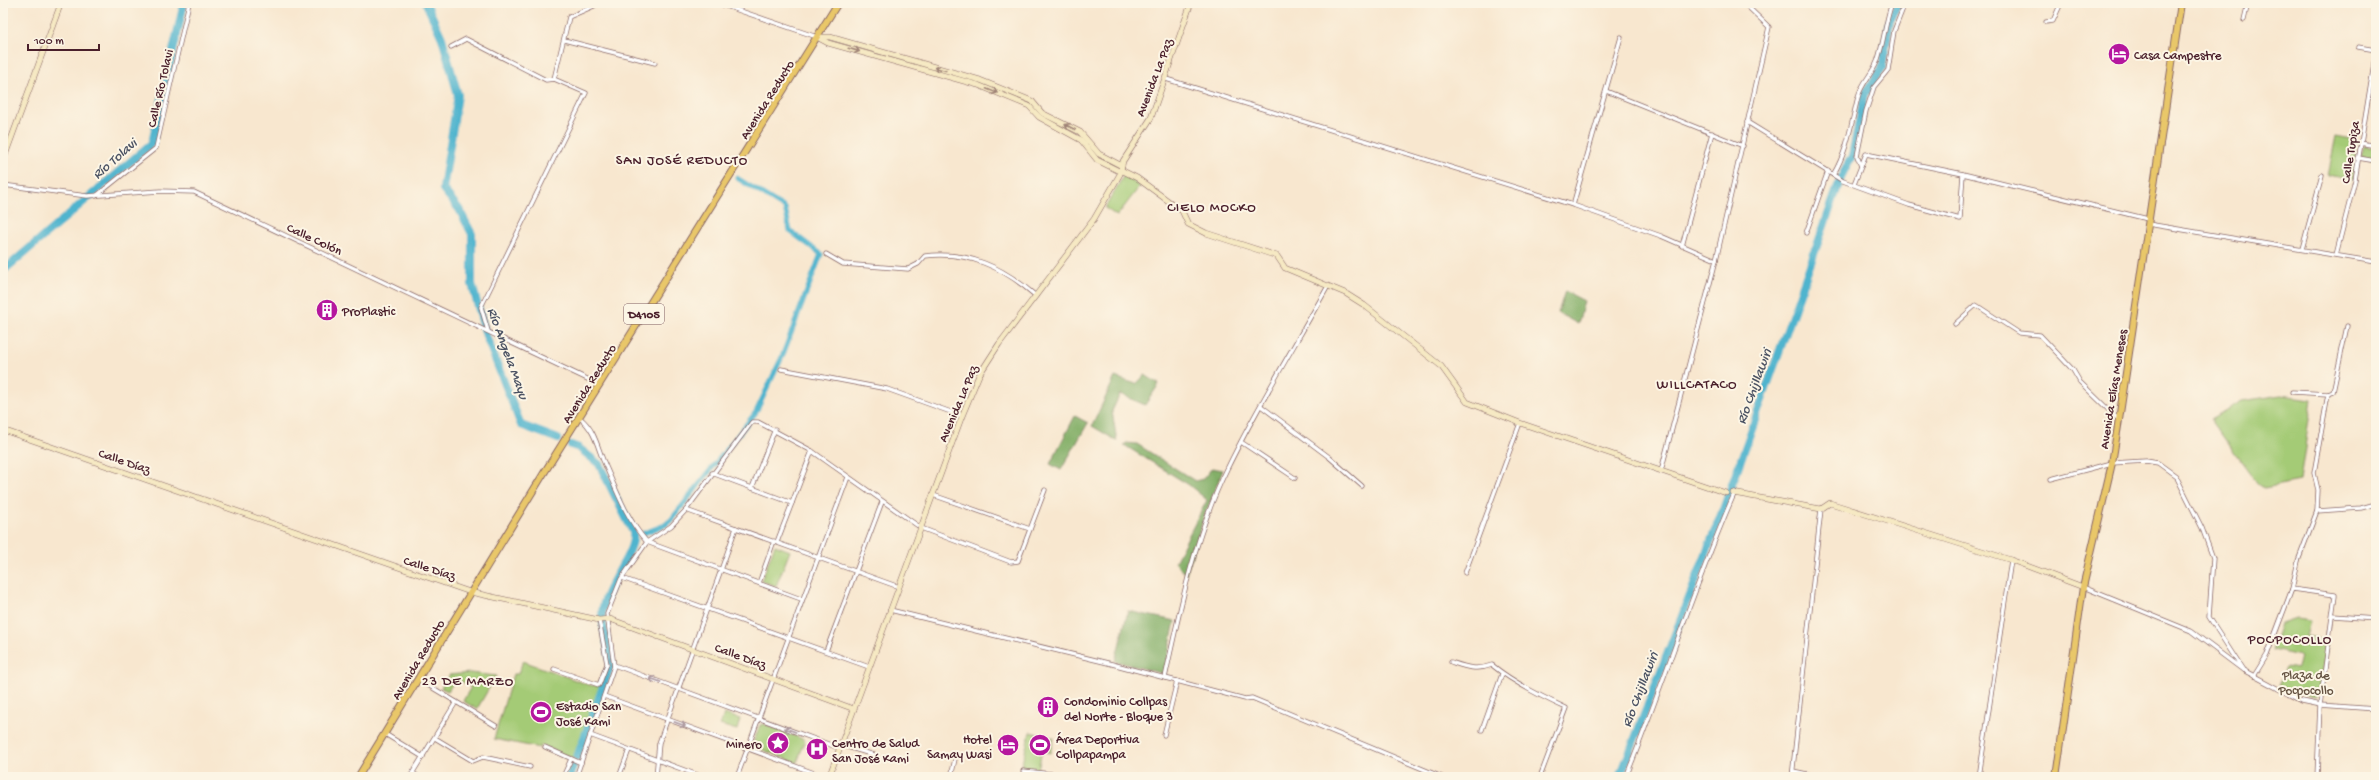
<svg xmlns="http://www.w3.org/2000/svg" width="2379" height="780" viewBox="0 0 2379 780" font-family="'Gochi Hand',sans-serif">
<rect width="100%" height="100%" fill="#fcf5e5"/>
<filter id="ink" filterUnits="userSpaceOnUse"><feTurbulence type="fractalNoise" baseFrequency=".025" numOctaves="2"/><feDisplacementMap in="SourceGraphic" scale="8" xChannelSelector="R" yChannelSelector="G"/><feConvolveMatrix kernelMatrix="1 2 1 2 8 2 1 2 1" color-interpolation-filters="sRGB"/></filter>
<filter id="wash" filterUnits="userSpaceOnUse"><feTurbulence type="fractalNoise" baseFrequency=".012" numOctaves="4" result="noise"/><feDisplacementMap in="SourceGraphic" scale="16" xChannelSelector="R" yChannelSelector="G"/><feGaussianBlur stdDeviation="0.9" result="paint"/><feColorMatrix in="noise" values="0 0 0 0 0 0 0 0 0 0 0 0 0 0 0 0 0 1.4 0 .05"/><feComposite in="paint" operator="in"/></filter>
<g filter="url(#wash)">
<rect width="100%" height="100%" fill="#f8e7cf"/>
<g fill="#a4cb76" stroke="#777550">
<path d="M2336,136L2357,140L2352,180L2328,175Z"/>
<path d="M2364,146L2376,148V159L2361,156Z"/>
<path d="M1124,175L1140,186L1117,216L1105,208Z"/>
<path d="M2281,395L2312,399L2300,481L2264,488L2258,484L2210,419L2242,401Z"/>
<path d="M775,545L790,551L776,586L761,581Z"/>
<path d="M2296,619L2310,621L2306,637L2323,640L2326,644L2321,692L2314,698L2293,693L2278,686L2286,667L2297,669L2300,656L2272,650L2281,624Z"/>
<path d="M523,661L589,685L599,686L602,683L607,684L579,761L541,745L540,748L494,739L513,674H518Z"/>
<path d="M470,673L496,676L477,709L463,701L471,687L456,678L448,691L441,688L449,675Z"/>
<path d="M724,714L740,719L737,730L720,725Z"/>
<path d="M764,724L805,740L797,763L755,747L753,743L760,725Z"/>
<path d="M1030,732L1054,738L1050,753L1042,751L1038,769L1021,767Z"/>
</g>
<g fill="#83af67" stroke="#666749">
<path d="M1565,291L1584,301L1578,324L1558,313Z"/>
<path d="M1145,375L1159,384L1145,405L1120,394L1112,411L1117,441L1092,426L1115,377L1136,384Z"/>
<path d="M1075,416L1088,423L1061,470L1050,464Z"/>
<path d="M1126,443L1137,444L1195,481L1203,479L1212,468L1223,470L1204,517L1186,575L1175,562L1207,500L1189,485L1124,445Z"/>
<path d="M1128,611L1175,621L1164,674L1115,661Z"/>
</g>
<g fill="none" stroke-linecap="round" stroke-linejoin="round">
<path stroke="#50b4ce" stroke-width="5" d="M644,533L665,525L671,520L756,412L782,357L821,254L790,231L785,208L737,178"/>
<g stroke="#50b4ce" stroke-width="8">
<path d="M426,3L442,38L458,95L443,189L459,209L472,234V284L486,336L521,425L558,439"/>
<path d="M3,271L152,143L184,3"/>
<path d="M571,445L579,448L599,464L633,532C637,554 602,586 602,616"/>
<path d="M577,757L611,665L603,624"/>
<path d="M569,777L573,766"/>
<path d="M1620,777L1724,507L1841,178L1852,156L1865,94L1882,68L1890,20L1898,3"/>
</g>
</g>
</g>
<g filter="url(#ink)">
<g fill="none" stroke-linecap="round" stroke-linejoin="round">
<g stroke="#876564" stroke-width="5">
<g id="street">
<path d="M717,3L817,37"/>
<path d="M2244,20L2248,3"/>
<path d="M2046,22L2053,21L2061,3"/>
<path d="M564,40L655,63"/>
<path d="M451,47L466,39L546,80L554,79L586,93L481,307L488,331"/>
<path d="M2358,47L2376,50"/>
<path d="M554,79L569,17L594,6L595,3"/>
<path d="M1166,79L1573,205L1661,236L1716,260"/>
<path d="M1606,91L1743,146"/>
<path d="M1747,122L1843,181L1909,205L1960,219L1963,174"/>
<path d="M2360,143L2376,146"/>
<path d="M2358,158L2376,161"/>
<path d="M1861,166L1857,156L1866,111L1874,87L1888,70L1894,31L1905,3"/>
<path d="M1833,175C1848,150 1851,124 1858,97C1861,84 1872,74 1877,62C1884,43 1885,22 1892,3"/>
<path d="M1854,184L1866,154L1963,174L2148,219"/>
<path d="M3,185L87,196L160,191L194,192L600,385"/>
<path d="M96,196L156,148L189,3"/>
<path d="M1573,205L1621,37"/>
<path d="M2148,224L2376,262"/>
<path d="M1806,233L1828,171"/>
<path d="M1682,246L1712,133"/>
<path d="M2302,249L2322,175"/>
<path d="M826,254L843,264L908,269L918,264L925,256C969,251 1003,267 1036,296"/>
<path d="M2336,255L2355,180L2376,51"/>
<path d="M1955,324L1976,305L2019,333L2040,335L2073,370L2080,382L2119,420"/>
<path d="M781,369L887,389L962,416"/>
<path d="M2292,392L2328,394L2333,392L2347,326"/>
<path d="M1261,406L1329,457L1362,486"/>
<path d="M580,418C594,429 597,445 603,460C615,487 627,520 647,542L801,599"/>
<path d="M1241,442L1295,478"/>
<path d="M1661,471L1716,260L1769,27L1744,3"/>
<path d="M712,473L792,503"/>
<path d="M2051,479L2112,463L2146,461L2158,463L2176,476L2202,528L2213,558L2209,617L2243,670"/>
<path d="M752,488L775,429"/>
<path d="M933,495L1030,529"/>
<path d="M686,510L899,587"/>
<path d="M2317,511L2318,490L2314,473L2328,394"/>
<path d="M777,542L812,451"/>
<path d="M1465,573L1520,423"/>
<path d="M622,578L869,667"/>
<path d="M759,583L774,541"/>
<path d="M2083,587L2191,631L2243,670L2301,701L2320,705L2376,709"/>
<path d="M2292,589L2335,595L2320,705L2317,777"/>
<path d="M890,610L1112,664L1245,699L1252,698L1442,777"/>
<path d="M2333,616L2376,619"/>
<path d="M826,651L882,502"/>
<path d="M1451,662C1466,667 1476,671 1492,665C1514,683 1540,696 1566,708L1540,777"/>
<path d="M614,665L839,748"/>
<path d="M554,669L599,685L607,664L599,620"/>
<path d="M2254,676L2267,655L2292,589L2298,561L2317,511L2361,508L2376,504"/>
<path d="M1165,678C1180,608 1195,534 1227,469C1257,407 1294,347 1328,286"/>
<path d="M418,679L496,726"/>
<path d="M604,696L825,777"/>
<path d="M1482,730L1502,674"/>
<path d="M385,734L423,757"/>
<path d="M590,735L703,777"/>
<path d="M1164,735L1177,681"/>
<path d="M435,738L473,761L483,757L530,767"/>
<path d="M841,745L874,755"/>
<path d="M545,747L581,763"/>
<path d="M1023,771L1072,776"/>
<path d="M1793,771L1821,777"/>
<path d="M413,773L419,777"/>
<path d="M410,777L456,702"/>
<path d="M563,777L571,759"/>
<path d="M576,777L614,666L607,614L621,579L647,542L671,526L686,510L752,422H758L812,451L921,528L1011,562L1018,561L1045,490"/>
<path d="M619,777L629,750"/>
<path d="M656,777L659,743L736,528"/>
<path d="M737,777L848,477"/>
<path d="M951,777L955,759"/>
<path d="M1626,777C1664,683 1694,585 1735,492"/>
<path d="M1792,777L1821,509"/>
<path d="M1979,777L2011,560"/>
</g>
</g>
<g stroke="#876564" stroke-width="6">
<g id="secondary">
<path d="M817,37L828,43L978,85L1029,106L1039,117L1081,140L1097,160L1121,172"/>
<path d="M819,37H830L980,80L1032,101L1042,113L1080,132L1099,154L1122,166"/>
<path d="M3,161L61,3"/>
<path d="M1121,170L1137,178L1182,211L1188,224L1206,233L1277,256L1285,268L1345,293L1364,305L1441,366L1467,402L1520,423L1726,493"/>
<path d="M3,430L470,592L599,620L610,619L854,709"/>
<path d="M1733,493L1821,509L1830,503L2011,560L2083,587"/>
<path d="M829,777L962,416L979,375L999,344L1094,219L1120,174L1123,161L1151,118L1191,3"/>
</g>
</g>
<g stroke="#876564" stroke-width="8">
<g id="primary">
<path d="M358,777L544,473L838,3"/>
<path d="M2056,777L2083,587L2112,463L2119,420L2181,3"/>
</g>
</g>
<use href="#street" stroke="#fff" stroke-width="3.5"/>
<use href="#secondary" stroke="#f6e9c3" stroke-width="5"/>
<use href="#primary" stroke="#e9c769" stroke-width="6"/>
</g>
<defs><path id="oneway-shaft" d="M-6 0H5M1.5-3L5.5 0L1.5 3" fill="none" stroke-width="1.6" stroke-linecap="round" stroke-linejoin="round"/></defs>
<g stroke="#a08477">
<use href="#oneway-shaft" transform="translate(854 50) rotate(16)"/>
<use href="#oneway-shaft" transform="translate(940 69) rotate(-165)"/>
<use href="#oneway-shaft" transform="translate(992 91) rotate(22)"/>
<use href="#oneway-shaft" transform="translate(1070 127) rotate(-154)"/>
</g>
<g stroke="#ae9aa0">
<use href="#oneway-shaft" transform="translate(655 680) rotate(-160)"/>
<use href="#oneway-shaft" transform="translate(680 724) rotate(20)"/>
<use href="#oneway-shaft" transform="translate(790 730) rotate(-160)"/>
</g>
</g>
<defs>
<g id="hotel-disc" transform="scale(1.15)"><circle r="9.5" fill="#b5179e" stroke="#fcf5e5"/><path d="M-6-4.5h1.5V1H6V5H4.5V3h-9V5H-6ZM-4 0a1.8 1.8 0 1 1 3.6 0ZM.5 0V-2.5h3Q6-2.5 6 0Z" fill="#fff"/></g>
<g id="building-disc" transform="scale(1.15)"><circle r="9.5" fill="#b5179e" stroke="#fcf5e5"/><path d="M-4-6H4V6H1V3H-1V6H-4ZM-2.5-4.3h1.7v1.8h-1.7ZM.8-4.3h1.7v1.8H.8ZM-2.5-1h1.7V.8h-1.7ZM.8-1h1.7V.8H.8Z" fill="#fff"/></g>
<g id="stadium-disc" transform="scale(1.15)"><circle r="9.5" fill="#b5179e" stroke="#fcf5e5"/><path d="M0-5a6.5 5 0 1 0 0 10a6.5 5 0 1 0 0-10ZM-3.5-1.8h7v3.6h-7Z" fill="#fff"/></g>
<g id="sight-disc" transform="scale(1.15)"><circle r="9.5" fill="#b5179e" stroke="#fcf5e5"/><path d="M0-6L1.8-2.2L6-1.7L2.9 1.2L3.7 5.4L0 3.3L-3.7 5.4L-2.9 1.2L-6-1.7L-1.8-2.2Z" fill="#fff"/></g>
<g id="hospital-disc" transform="scale(1.15)"><circle r="9.5" fill="#b5179e" stroke="#fcf5e5"/><path d="M-5-5h3v3.5h4V-5h3V5h-3V1.5h-4V5h-3Z" fill="#fff"/></g>
</defs>
<g fill-rule="evenodd">
<use href="#hotel-disc" x="2119" y="54"/>
<use href="#building-disc" x="327" y="310"/>
<use href="#building-disc" x="1048" y="707"/>
<use href="#stadium-disc" x="541" y="712"/>
<use href="#sight-disc" x="778" y="743"/>
<use href="#hotel-disc" x="1008" y="745"/>
<use href="#stadium-disc" x="1040" y="745"/>
<use href="#hospital-disc" x="817" y="749"/>
</g>
<g text-anchor="middle" stroke-width="4" stroke-linejoin="round" paint-order="stroke">
<rect fill="#fcf5e5" stroke="#7f5f63" stroke-width="1" x="624" y="304" width="40" height="20" rx="3"/>
<g font-size="12" font-weight="bold" fill="#4a1f2b">
<text x="644" y="318">D4105</text>
</g>
<g font-size="13" fill="#4a1f2b" stroke="#fcf5e5" text-anchor="start">
<text x="2134" y="59">Casa Campestre</text>
<text x="342" y="315">ProPlastic</text>
<text x="1064" y="705">Condominio Collpas<tspan x="1064" dy="15">del Norte - Bloque 3</tspan></text>
<text x="556" y="710">Estadio San<tspan x="556" dy="15">José Kami</tspan></text>
<text x="992" y="743" text-anchor="end">Hotel<tspan x="992" dy="15">Samay Wasi</tspan></text>
<text x="1056" y="743">Área Deportiva<tspan x="1056" dy="15">Collpapampa</tspan></text>
<text x="832" y="747">Centro de Salud<tspan x="832" dy="15">San José Kami</tspan></text>
<text x="762" y="748" text-anchor="end">Minero</text>
</g>
<g font-size="13" fill="#4a1f2b" stroke="#fcf5e5">
<text transform="translate(1153 77) rotate(-69)" y="5">Avenida La Paz</text>
<text transform="translate(159 88) rotate(-77)" y="5">Calle Río Tolavi</text>
<text transform="translate(766 99) rotate(-58)" y="5">Avenida Reducto</text>
<text transform="translate(2349 152) rotate(-81)" y="5">Calle Tupiza</text>
<text transform="translate(315 238) rotate(25)" y="5">Calle Colón</text>
<text transform="translate(588 383) rotate(-58)" y="5">Avenida Reducto</text>
<text transform="translate(2112 389) rotate(-81)" y="5">Avenida Elías Meneses</text>
<text transform="translate(957 403) rotate(-67)" y="5">Avenida La Paz</text>
<text transform="translate(125 460) rotate(19)" y="5">Calle Díaz</text>
<text transform="translate(430 567) rotate(18)" y="5">Calle Díaz</text>
<text transform="translate(741 655) rotate(20)" y="5">Calle Díaz</text>
<text transform="translate(417 659) rotate(-59)" y="5">Avenida Reducto</text>
</g>
<g font-size="13" fill="#655342" stroke="#fcf5e5">
<text x="2306" y="679">Plaza de<tspan x="2306" dy="15">Pocpocollo</tspan></text>
</g>
<g font-size="14" font-style="italic" fill="#4c5364" stroke="#fcf5e5">
<text transform="translate(114 158) rotate(-41)" y="5">Río Tolavi</text>
<text transform="translate(509 353) rotate(70)" y="5">Río Angela Mayu</text>
<text transform="translate(1753 386) rotate(-70)" y="5">Río Chijllawiri</text>
<text transform="translate(1639 689) rotate(-69)" y="5">Río Chijllawiri</text>
</g>
<g font-size="14" letter-spacing="1" fill="#4a1f2b" stroke="#fcf5e5">
<text x="682" y="164">SAN JOSÉ REDUCTO</text>
<text x="1212" y="211">CIELO MOCKO</text>
<text x="1697" y="388">WILLCATACO</text>
<text x="2290" y="643">POCPOCOLLO</text>
<text x="468" y="685">23 DE MARZO</text>
</g>
</g>
<rect width="2379" height="780" fill="none" stroke="#fcf5e5" stroke-width="16"/>
<path d="M28 44v6h71v-6" fill="none" stroke="#4a1f2b" stroke-width="2"/>
<text x="34" y="44" font-size="12" fill="#4a1f2b" stroke="#fcf5e5" stroke-width="3" paint-order="stroke">100 m</text>
</svg>
